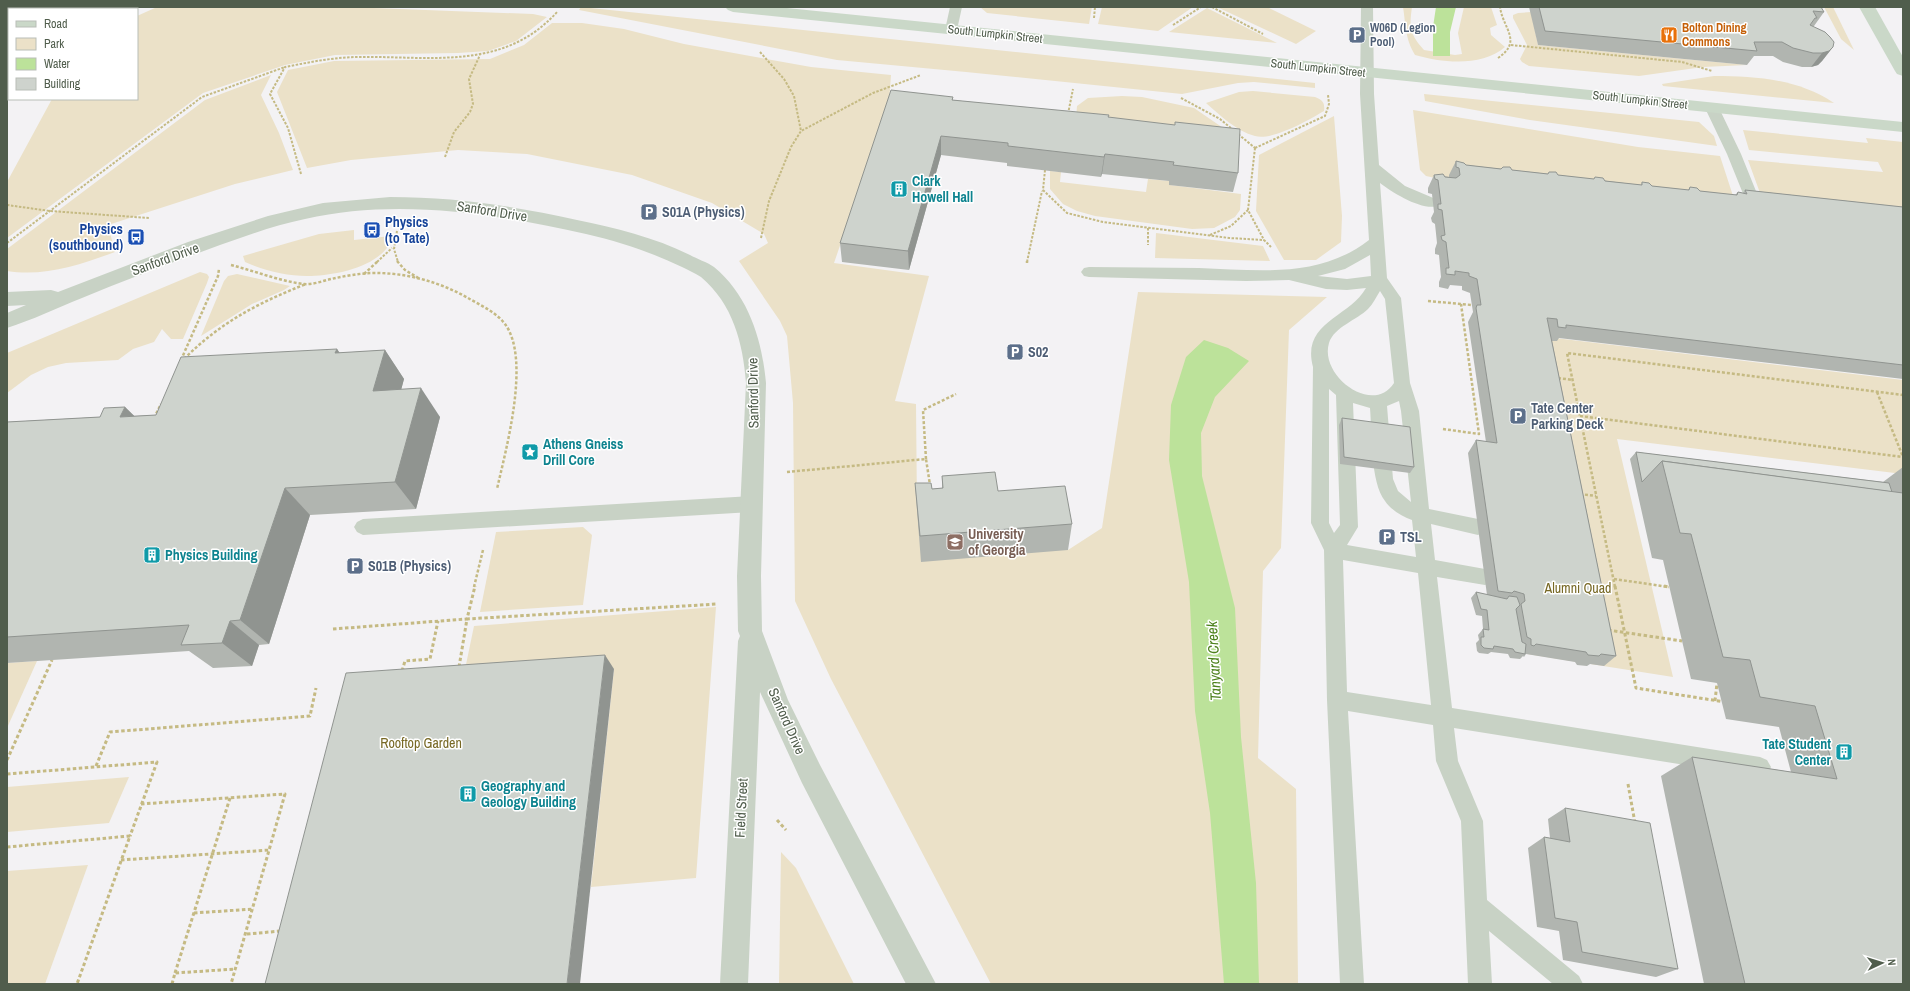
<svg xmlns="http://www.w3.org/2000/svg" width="1910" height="991" viewBox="0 0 1910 991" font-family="'Archivo Narrow',sans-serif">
<rect width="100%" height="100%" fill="#f3f2f4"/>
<g fill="#ebe1c8">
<path d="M157,7H348L533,14L547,17L516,41L488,51L458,53L335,55L285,65L203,93L7,238V182L52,99H137V16Z"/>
<path d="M581,7L1315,83V88L1254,82L1238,83L1182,94L966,72L837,60L579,10Z"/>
<path d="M980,7H1092L1089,24L987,13Z"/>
<path d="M1102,7H1193L1158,31L1098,24Z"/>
<path d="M1217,7H1267L1316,31L1296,44Z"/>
<path d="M1403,7H1412C1409,28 1410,34 1424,50L1455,55L1462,54L1458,33L1464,7H1491L1497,25L1490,28L1491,35L1505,47C1482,67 1443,63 1415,55C1405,38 1406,26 1403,7Z"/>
<path d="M1824,7H1833L1854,50L1841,39Z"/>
<path d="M1207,8L1277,43L1169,32Z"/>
<path d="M1531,12L1538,45L1747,65L1703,67L1639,76L1529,66L1522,62L1520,59L1527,45L1513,18V15L1518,13Z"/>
<path d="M552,23H582L624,29L684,44L811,67L891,75L889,103L834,263L929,276L895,401L916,404L917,510L1068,550L1102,528L1138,292L1327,297L1289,330L1281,548L1263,571L1258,758L1296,789L1298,984H991L831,679L795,601L793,403L787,336L780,321L739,261L768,243L764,234L712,203L632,175L527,154L458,150L351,160L307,168L277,92L288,70L334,61L490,59L524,45Z"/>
<path d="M271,75L261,95L279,133L293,170L235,184L108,225L115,252C80,265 44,277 7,271V249L205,100Z"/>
<path d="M1714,76C1756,76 1798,79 1834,103L1663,86L1662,84Z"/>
<path d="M1253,91L1315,97C1323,100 1325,103 1324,111C1309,120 1272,141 1255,136C1236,131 1220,115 1206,103L1239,92Z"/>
<path d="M1424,94L1699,122L1714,136L1717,146L1530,120L1425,101Z"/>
<path d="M1122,96L1142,97L1194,108L1229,132L1075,131L1077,106L1088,98Z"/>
<path d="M1413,110L1638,147L1720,156L1735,202L1449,181L1426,176L1420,170Z"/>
<path d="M1334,116L1342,216L1341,242L1316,260H1284L1256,211L1259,155Z"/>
<path d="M1743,130L1868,143L1866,138L1903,142V220L1764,204L1748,160L1883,172L1878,162L1749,150Z"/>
<path d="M1050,171L1061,172L1060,182L1146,192L1148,179L1169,181L1170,185L1241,194L1240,210L1235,217L1214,228L1192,229L1095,216L1077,211L1063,204L1050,189Z"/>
<path d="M354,230V240L391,236C390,240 390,245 387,248C371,268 336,275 311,276C291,277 264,271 245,262L243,256L319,234Z"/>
<path d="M1156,233L1263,246L1270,261L1155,258Z"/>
<path d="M200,272L207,274L209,277L207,283L183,339H171L162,329L154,342L133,349L118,360L66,363L48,367L31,375L7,393V353Z"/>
<path d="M237,274L290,286L284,290L252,304L201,336L224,281L228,276Z"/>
<path d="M1472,328L1903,380V474L1617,439L1673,677L1514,652Z"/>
<path d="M583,527L592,535L583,605L480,612L496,532Z"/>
<path d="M716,607L696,878L591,887L614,669L463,679L474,626Z"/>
<path d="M37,661L7,728V663Z"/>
<path d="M129,777L109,823L7,832V787Z"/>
<path d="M781,852L796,868L854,984H779Z"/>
<path d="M88,865L45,984H7V871Z"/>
</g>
<g fill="#bce29a">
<path d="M1436,7H1456L1450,32V56H1433V27Z"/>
<path d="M1204,340L1228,348L1249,361L1215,397L1201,433L1202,476L1235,608L1241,737L1256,883L1259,984H1224L1210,813L1195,711L1189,582L1169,460L1171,405L1186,357Z"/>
</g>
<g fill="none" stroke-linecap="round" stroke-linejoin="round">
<g stroke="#c5ba83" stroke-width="2" stroke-dasharray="2.5 1.5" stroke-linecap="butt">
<path d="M1212,7L1263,34"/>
<path d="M1094,18L1095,7"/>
<path d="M1173,25L1201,7"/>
<path d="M1511,45L1682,62L1712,71"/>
<path d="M760,52L784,79L794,96L801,131"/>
<path d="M1498,58C1523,41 1503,29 1500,7"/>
<path d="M1181,98L1220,119L1255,148"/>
<path d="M1068,114L1073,89"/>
<path d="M1255,148L1248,210L1264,240L1271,247"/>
<path d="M1255,148L1325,116L1329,104L1328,95"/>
<path d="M445,157L454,132L470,112L473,104L469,79L480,55"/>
<path d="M1045,170L1043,190L1067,213L1103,222L1229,238L1264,240"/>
<path d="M301,174L288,128L270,94L285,67C310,62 335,57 360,57C431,56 504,71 557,12"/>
<path d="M7,205L50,211L149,218"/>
<path d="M1148,228V245"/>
<path d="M397,231L394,249L398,262"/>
<path d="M1210,235L1231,226L1248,210"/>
<path d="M761,238L769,201L791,147L801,131L873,93L921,75"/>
<path d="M7,243L202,97L285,67"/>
<path d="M377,262L392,248"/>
<path d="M1027,262L1042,191"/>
</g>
<g stroke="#c5ba83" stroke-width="2.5" stroke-dasharray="3 2" stroke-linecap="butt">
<path d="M397,261L405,270L420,279"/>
<path d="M1027,263V261"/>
<path d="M231,265C255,271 279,281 304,284C313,285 322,281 331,279C345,276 360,273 376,273C407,273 440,282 468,298C480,305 496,312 505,324C531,359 506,449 497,489"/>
<path d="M364,274L378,261"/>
<path d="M1428,301L1472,305"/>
<path d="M184,359C221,322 258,303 306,284"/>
<path d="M181,360L218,276L219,269"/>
<path d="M1558,378L1573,380"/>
<path d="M1877,392L1903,457"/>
<path d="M1580,416L1903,457"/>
<path d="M154,418L161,404"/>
<path d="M1443,429L1479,434L1461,304"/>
<path d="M926,459L923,410L956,394"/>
<path d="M787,472L926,459L930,485"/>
<path d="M1580,494L1596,496"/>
<path d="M1614,579L1669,587"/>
<path d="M474,587L483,550"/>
<path d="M1615,587L1567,353L1903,395"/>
</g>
<g stroke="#c5ba83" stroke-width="3" stroke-dasharray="3.5 2.5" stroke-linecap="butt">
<path d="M1615,586L1636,688L1725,702"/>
<path d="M1664,586L1669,587"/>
<path d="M333,629L467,619L475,586"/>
<path d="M1608,630L1682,641"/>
<path d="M459,667L467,619L717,604"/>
<path d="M402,671L405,661L430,659L438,621"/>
<path d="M1715,701L1717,683"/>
<path d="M7,760L52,660"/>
<path d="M96,766L110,732L310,716L316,688"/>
<path d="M7,774L157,762L130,836"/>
<path d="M1628,784L1635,823"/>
<path d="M141,804L285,794L231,984"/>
<path d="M777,820L786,830"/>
<path d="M7,847L130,836L77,984"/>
<path d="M121,860L270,850"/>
<path d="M194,913L254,909"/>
<path d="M247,934L281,931"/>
<path d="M175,973L230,798"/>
<path d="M172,984L175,973L236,969"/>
</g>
<g fill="#c8d2c5" fill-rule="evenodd">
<path d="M950,7H962L957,30L955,33H947L945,30Z"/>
<path d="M1361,7H1373L1374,94L1379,165L1405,186L1438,200L1440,203L1438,206C1422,211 1393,193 1380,183L1387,278L1401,298L1410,383L1419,411L1429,509L1478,519L1484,522L1487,527L1484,532L1478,535L1431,524L1435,560L1485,569L1492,571L1494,577L1492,583L1485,585L1437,577L1452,708L1760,757L1767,760L1771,767L1767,774L1760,777L1454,728L1458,761L1483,821L1487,900L1579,976L1583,984H1553L1489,931L1492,984H1468L1461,821L1436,761L1433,725L1348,711L1364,984H1340L1327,700L1324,550L1311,523L1313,367C1301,322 1349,318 1366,288L1347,290L1326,289L1289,280L1246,281L1089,277L1084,276L1081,272L1084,268L1089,267C1126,267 1162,268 1199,268C1258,270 1319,279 1369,240L1360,94ZM1370,255L1371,276L1347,279L1318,276L1345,269ZM1380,291L1385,299L1394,383C1373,416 1319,376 1329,343C1334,327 1357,320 1368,309C1373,304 1376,297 1380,291ZM1329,389L1336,395L1340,525L1334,533L1329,523ZM1399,401L1401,411L1411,502L1398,491L1393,479L1387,406ZM1353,403L1370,408C1372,432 1370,482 1385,501C1391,510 1403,517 1412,520L1416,557L1347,545L1358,527ZM1343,560L1418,573L1431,705L1347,692Z"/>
<rect x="7" y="66" width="2" height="8"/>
<path d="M1712,104L1717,105L1719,108L1741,154L1762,206L1760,210L1755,211L1750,210L1748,206L1727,154L1705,108L1707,105Z"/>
<path d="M752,496L758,499L761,504L758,509L752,512L363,535L357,532L354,527L357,522L363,519Z"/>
</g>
<g fill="#c8d2c5" fill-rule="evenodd">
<path d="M46,7H62L61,9H45Z"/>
<rect x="7" y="85" width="2" height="14"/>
<path d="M390,197C454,197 515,206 577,220C615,228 654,237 690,255C697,259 707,262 714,267C749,296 762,340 766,383L761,576L762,631L788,700L820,765L936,984H906L802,783L760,692L748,984H720L738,641L740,636L738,631L737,576L746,383C743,343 733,304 701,277C695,273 688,270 682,267C651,252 620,242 586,234C494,214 399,198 305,219C276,225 248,235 220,245C174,262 127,279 82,298C57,308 32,320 7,328V313L26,305L7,306V292L51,290L58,292L188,242L268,216L323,203Z"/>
</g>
<g fill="#cad8c8" fill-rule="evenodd">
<path d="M725,7H777L1903,122V132L733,12L728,10Z"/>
<path d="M1859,7H1875L1903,57V76L1897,74L1895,71Z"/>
</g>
</g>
<g fill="#b1b5b0">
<path d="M1529,7H1821L1824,12L1814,26H1812L1833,47L1822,61L1818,65L1811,67H1802L1783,62L1773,56H1754L1747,65L1538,45Z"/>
<path d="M953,97V100L1108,117L1238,173L1233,192L1169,185V181L1102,174L1101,177L1007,166V163L941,155L909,270L842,262L840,243Z"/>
<path d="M1456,161L1466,165L1558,175L1641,185L1642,182L1652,186L1688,190L1690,187L1700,191L1735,195L1738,192L1743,193L1745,190L1903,207V379L1559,338L1557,341H1552L1616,656L1604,666L1590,664L1587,666L1577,665L1575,662L1526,654L1524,657L1523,656L1520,659L1510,658L1508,654L1491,652L1488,654L1479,653L1477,651L1476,643L1479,640L1478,635L1483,629L1482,616L1476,615L1471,598L1476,592L1487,595L1468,453L1476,440L1486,442L1468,322L1473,312L1470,293L1462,290V286L1450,285L1448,289L1439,287V282L1441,277L1439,255L1435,254V249L1437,243L1435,224L1432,222L1431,218L1434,212L1432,194L1428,193V188L1434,175L1449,177V175Z"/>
<path d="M337,349L339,353L385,350L404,379L401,390L440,417L416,509L310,515L269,644L259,645L252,666L213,668L189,651L7,663V422L100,417L125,407L134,416L156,415Z"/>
<path d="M1342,418L1414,467L1410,473L1340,464L1339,425Z"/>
<path d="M1636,452L1883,482L1903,467V984H1704L1661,776L1692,757L1791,772L1779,727L1726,719L1717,683L1691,679L1663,560L1652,558L1630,459Z"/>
<path d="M942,476L998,491L1072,524L1068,550L921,562L917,510L915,483L932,489L942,488Z"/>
<path d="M1565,808L1678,969L1656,977L1563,960L1559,931L1537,927L1528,848L1544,837L1550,838L1548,819Z"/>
</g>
<g fill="#909490">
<path d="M1833,47L1822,61L1818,65L1811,67L1822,53Z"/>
<path d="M941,136V155L909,270L908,251Z"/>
<path d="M1105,154L1102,174L1101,177L1104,157Z"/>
<path d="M337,349L358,378L335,353Z"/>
<path d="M385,350L404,379L393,420L373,391Z"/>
<path d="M421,388L440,417L416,509L395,482Z"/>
<path d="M125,407L154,435L120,417Z"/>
<path d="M285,488L310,515L269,644L240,620Z"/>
<path d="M230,621L259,645L252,666L222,643Z"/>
<path d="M605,655L614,669L580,984H567Z"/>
</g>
<g fill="#ced3cd" stroke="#909490">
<path d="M1539,7H1821L1824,12L1813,11L1817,18H1815L1810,25L1825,32L1830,37L1834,42L1833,47L1829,51L1822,53H1813L1793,48L1782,42H1754L1757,51L1545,31Z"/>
<path d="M891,90L953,97L952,100L1109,115L1108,117L1175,125V122L1240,129L1238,173L1173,165L1174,162L1105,154L1104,157L1008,146V143L941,136L908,251L840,243Z"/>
<path d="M1456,161L1464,163L1466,165L1501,169L1503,167H1510L1512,170L1548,174L1549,172H1556L1558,175L1594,179L1595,177L1603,178L1605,181L1642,185V182L1649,183L1652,186L1689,190L1690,187L1697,188L1700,191L1737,195L1738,192L1747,194L1745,190L1903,207V365L1566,325V328L1558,327L1557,319L1547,318L1616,656L1601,654L1599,656L1588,655L1586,652L1536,644L1534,646L1531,645V639L1527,637L1521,604L1525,601L1524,594L1514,591L1512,593L1498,591L1476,440L1497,443L1476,308L1477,305H1481L1477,279L1469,276V273L1455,271V275L1446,274V268H1449L1446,242L1442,240L1441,236L1445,235L1442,210L1438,209V204H1441L1438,180L1435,179L1434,175L1443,174L1445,177L1456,178L1460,175L1459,168L1456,167Z"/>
<path d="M337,349L335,353L385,350L373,391L421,388L395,482L285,488L240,620L230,621L222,643L181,645L189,625L7,637V422L100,417L104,408L125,407L120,417L156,415L181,357Z"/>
<path d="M1342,418L1410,427L1414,467L1344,457Z"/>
<path d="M1636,452L1889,483L1892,492L1662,461L1642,482Z"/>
<path d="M1662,461L1903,493V984H1745L1692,757L1837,779L1815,706L1760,697L1750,660L1723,657L1691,534L1680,533Z"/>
<path d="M995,472L998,491L1065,486L1072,524L920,536L915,483H931L932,489L943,488L942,476Z"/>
<path d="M1476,592L1507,599L1509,596L1517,597L1520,605L1516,609L1522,642L1526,644L1525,654L1515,652L1513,649L1494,646L1493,649L1484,648L1481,645V637H1484L1483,629L1489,630L1487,610L1481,609Z"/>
<path d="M605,655L567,984H265L346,673Z"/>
<path d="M1565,808L1650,823L1678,969L1582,952L1577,922L1555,918L1544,837L1570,842Z"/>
</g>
<defs>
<g id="parking-square" transform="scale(0.9)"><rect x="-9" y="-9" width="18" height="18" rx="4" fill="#5c6f8a" stroke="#fff"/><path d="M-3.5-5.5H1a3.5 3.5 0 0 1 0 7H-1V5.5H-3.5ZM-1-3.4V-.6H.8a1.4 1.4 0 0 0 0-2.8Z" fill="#fff"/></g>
<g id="restaurant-square" transform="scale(0.9)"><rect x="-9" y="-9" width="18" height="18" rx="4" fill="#e8710a" stroke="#fff"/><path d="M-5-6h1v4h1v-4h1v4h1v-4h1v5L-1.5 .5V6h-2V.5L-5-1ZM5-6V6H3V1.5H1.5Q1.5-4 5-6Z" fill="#fff"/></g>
<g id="building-square" transform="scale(0.9)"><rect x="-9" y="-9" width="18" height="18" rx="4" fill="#0f9aa8" stroke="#fff"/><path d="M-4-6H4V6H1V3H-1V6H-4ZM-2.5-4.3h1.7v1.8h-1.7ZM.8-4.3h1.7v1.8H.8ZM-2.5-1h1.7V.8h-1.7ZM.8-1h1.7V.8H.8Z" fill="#fff"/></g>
<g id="bus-square" transform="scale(0.9)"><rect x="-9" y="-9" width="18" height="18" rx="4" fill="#1a4fb4" stroke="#fff"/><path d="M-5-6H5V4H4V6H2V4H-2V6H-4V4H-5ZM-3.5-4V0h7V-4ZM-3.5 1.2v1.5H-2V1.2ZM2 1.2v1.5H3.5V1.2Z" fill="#fff"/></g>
<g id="sight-square" transform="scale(0.9)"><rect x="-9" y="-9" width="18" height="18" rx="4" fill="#0f9aa8" stroke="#fff"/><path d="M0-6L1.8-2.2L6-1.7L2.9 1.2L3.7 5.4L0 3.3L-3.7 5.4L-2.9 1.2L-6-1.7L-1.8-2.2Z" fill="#fff"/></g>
<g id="university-square" transform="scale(0.9)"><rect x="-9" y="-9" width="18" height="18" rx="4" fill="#8d6e63" stroke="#fff"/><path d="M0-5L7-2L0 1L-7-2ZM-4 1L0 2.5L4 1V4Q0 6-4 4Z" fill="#fff"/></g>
</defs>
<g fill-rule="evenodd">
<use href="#parking-square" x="1357" y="35"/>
<use href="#restaurant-square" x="1669" y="35"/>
<use href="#building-square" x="899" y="189"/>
<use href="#parking-square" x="649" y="212"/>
<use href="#bus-square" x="372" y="230"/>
<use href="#bus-square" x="136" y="237"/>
<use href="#parking-square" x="1015" y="352"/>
<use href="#parking-square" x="1518" y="416"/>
<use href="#sight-square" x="530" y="452"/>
<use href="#parking-square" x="1387" y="537"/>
<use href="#university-square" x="955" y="542"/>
<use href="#building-square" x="152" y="555"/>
<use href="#parking-square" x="355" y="566"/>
<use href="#building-square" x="1844" y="752"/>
<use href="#building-square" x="468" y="794"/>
</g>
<g text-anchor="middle" stroke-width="3" stroke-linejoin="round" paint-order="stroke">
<g font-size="12" font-weight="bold" fill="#4e5e75" stroke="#fff" text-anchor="start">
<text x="1370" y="32">W06D (Legion<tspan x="1370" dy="14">Pool)</tspan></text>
</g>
<g font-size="12" font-weight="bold" fill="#c56008" stroke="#fff" text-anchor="start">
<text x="1682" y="32">Bolton Dining<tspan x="1682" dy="14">Commons</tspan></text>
</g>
<g font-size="12" fill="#505d4c" stroke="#fff">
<text transform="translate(995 34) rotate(6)" y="4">South Lumpkin Street</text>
<text transform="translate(1318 68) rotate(6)" y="4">South Lumpkin Street</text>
<text transform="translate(1640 100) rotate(6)" y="4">South Lumpkin Street</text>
</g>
<g font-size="14" font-weight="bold" fill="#0d838f" stroke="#fff" text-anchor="start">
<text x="912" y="186">Clark<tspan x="912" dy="16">Howell Hall</tspan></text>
<text x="543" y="449">Athens Gneiss<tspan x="543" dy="16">Drill Core</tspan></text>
<text x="165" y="560">Physics Building</text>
<text x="1831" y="749" text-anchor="end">Tate Student<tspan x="1831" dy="16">Center</tspan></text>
<text x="481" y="791">Geography and<tspan x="481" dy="16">Geology Building</tspan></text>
</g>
<g font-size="14" fill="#505d4c" stroke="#fff">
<text transform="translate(492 211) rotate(9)" y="5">Sanford Drive</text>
<text transform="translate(165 259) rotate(-20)" y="5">Sanford Drive</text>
<text transform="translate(753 393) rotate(-91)" y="5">Sanford Drive</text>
<text transform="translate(787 721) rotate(66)" y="5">Sanford Drive</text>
<text transform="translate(741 808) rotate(-87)" y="5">Field Street</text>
</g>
<g font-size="14" font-weight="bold" fill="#4e5e75" stroke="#fff" text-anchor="start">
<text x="662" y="217">S01A (Physics)</text>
<text x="1028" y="357">S02</text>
<text x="1531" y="413">Tate Center<tspan x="1531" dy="16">Parking Deck</tspan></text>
<text x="1400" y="542">TSL</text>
<text x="368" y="571">S01B (Physics)</text>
</g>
<g font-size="14" font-weight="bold" fill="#164399" stroke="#fff" text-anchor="start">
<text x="385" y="227">Physics<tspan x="385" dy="16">(to Tate)</tspan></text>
<text x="123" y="234" text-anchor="end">Physics<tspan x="123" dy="16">(southbound)</tspan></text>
</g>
<g font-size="14" font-weight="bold" fill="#785e54" stroke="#fff" text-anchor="start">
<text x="968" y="539">University<tspan x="968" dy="16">of Georgia</tspan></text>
</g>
<g font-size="14" fill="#776824" stroke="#fff">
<text x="1578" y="593">Alumni Quad</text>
<text x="421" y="748">Rooftop Garden</text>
</g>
<g font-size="15" font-style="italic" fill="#4c811c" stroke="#fff">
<text transform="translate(1214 661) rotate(-93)" y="5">Tanyard Creek</text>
</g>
</g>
<rect width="1910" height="991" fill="none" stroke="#505d4c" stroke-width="16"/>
<rect x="8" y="8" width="130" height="92" fill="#ffffff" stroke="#b9beb7"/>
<rect x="16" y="21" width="20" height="6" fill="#cad8c8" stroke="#b9beb7"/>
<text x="44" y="28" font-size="12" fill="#505d4c">Road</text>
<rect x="16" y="38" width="20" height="12" fill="#ebe1c8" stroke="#b9beb7"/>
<text x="44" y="48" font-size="12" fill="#505d4c">Park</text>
<rect x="16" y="58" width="20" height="12" fill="#bce29a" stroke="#b9beb7"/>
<text x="44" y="68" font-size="12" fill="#505d4c">Water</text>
<rect x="16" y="78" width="20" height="12" fill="#ced3cd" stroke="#b9beb7"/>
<text x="44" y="88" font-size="12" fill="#505d4c">Building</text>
<g transform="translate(1882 963) rotate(86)" stroke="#ffffff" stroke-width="3" paint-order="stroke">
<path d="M0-3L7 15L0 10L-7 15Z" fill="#505d4c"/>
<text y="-6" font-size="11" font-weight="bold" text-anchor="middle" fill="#505d4c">N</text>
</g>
</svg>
